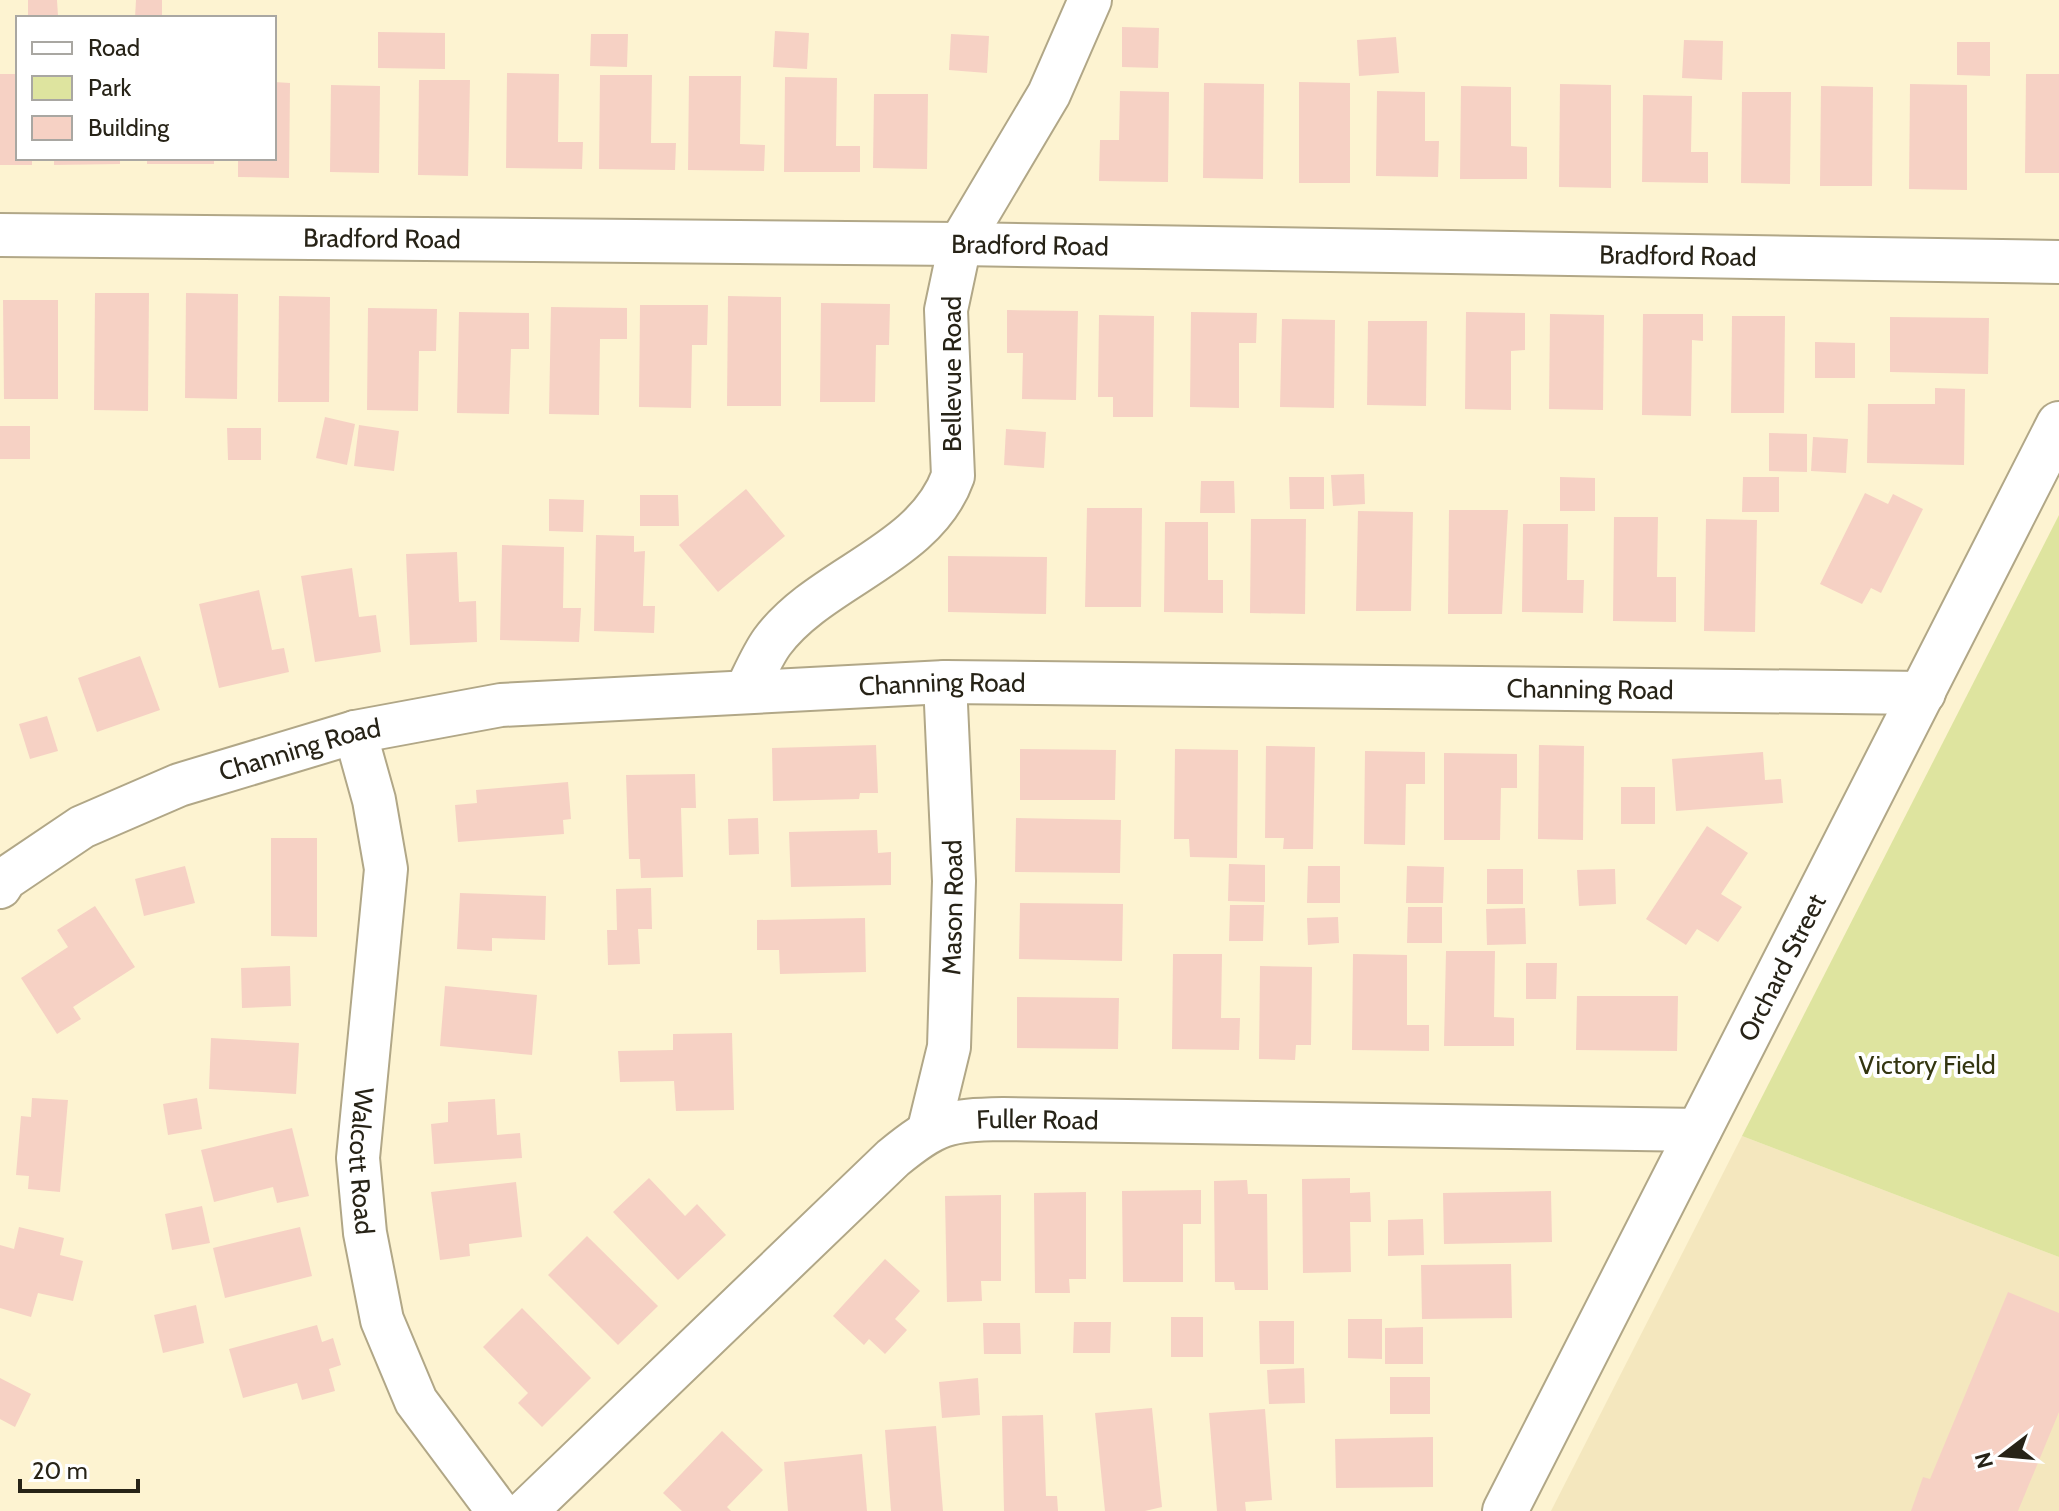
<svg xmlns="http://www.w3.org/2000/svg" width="2059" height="1511" viewBox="0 0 2059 1511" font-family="Cabin,sans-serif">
<rect width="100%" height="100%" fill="#fdf3d1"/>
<path fill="#f4e7be" d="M1742,1136L2059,1257V1511H1551Z"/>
<path fill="#dee49f" d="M2059,515V1257L1742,1136Z"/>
<g fill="#f6d1c4">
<path d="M28,0H57L58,16L28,17Z"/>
<path d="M136,0H162V18H135Z"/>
<path d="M1122,27L1159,28L1158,68L1122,67Z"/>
<path d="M775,31L809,33L807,69L773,67Z"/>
<path d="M378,32L445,33V69L378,68Z"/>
<path d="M591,34H628L627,67L590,66Z"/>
<path d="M951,34L989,36L987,73L949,70Z"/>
<path d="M1396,37L1399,73L1359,76L1357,40Z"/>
<path d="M1684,40L1723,41L1722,80L1682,78Z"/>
<path d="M1957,42H1990V76L1957,75Z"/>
<path d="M507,73L559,74L558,142H583L582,169L506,168Z"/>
<path d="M0,74H15L18,158H32V165H0Z"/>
<path d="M2026,74H2059V173H2025Z"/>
<path d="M600,75H652L651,143H676L675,170L599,169Z"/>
<path d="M689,76H741L740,144L765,145L764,171L688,170Z"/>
<path d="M785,77L837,78L836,146H860V172H784Z"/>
<path d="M419,80H470L468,176L418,175Z"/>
<path d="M274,82L290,83L289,178L238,177V158H274Z"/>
<path d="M1299,82L1350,83V183H1299Z"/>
<path d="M1204,83L1264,84L1263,179L1203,178Z"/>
<path d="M1560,84L1611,85V188L1559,187Z"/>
<path d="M1910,84L1967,85V190L1909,189Z"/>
<path d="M331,85L380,86L379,173L330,172Z"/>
<path d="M1461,86L1511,87V146L1527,147V179H1460Z"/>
<path d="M1821,86L1873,87L1872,186H1820Z"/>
<path d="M1120,91L1169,92L1168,182L1099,181L1100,140H1119Z"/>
<path d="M1377,91L1425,92V141H1439L1438,177L1376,176Z"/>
<path d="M1742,92H1791L1790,184L1741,183Z"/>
<path d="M874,94H928L927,169L873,168Z"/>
<path d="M1643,95L1692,96L1691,152H1708V183L1642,182Z"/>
<path d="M54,158H120V164L54,165Z"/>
<rect x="147" y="158" width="67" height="6"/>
<path d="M95,293H149L148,411L94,410Z"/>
<path d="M186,293L238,294L237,399L185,398Z"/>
<path d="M279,296L330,297L329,402H278Z"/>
<path d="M728,296L781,297V406H727Z"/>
<path d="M3,300H58V399H4Z"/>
<path d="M821,303L890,304L889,345H876L875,402H820Z"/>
<path d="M640,305H708L707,345H692L691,408L639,407Z"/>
<path d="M551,307L627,308V339H600L599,415L549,414Z"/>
<path d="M368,308L437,309L436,351H419L418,411L367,410Z"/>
<path d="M1007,310L1078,311L1076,400L1022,399L1023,353H1007Z"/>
<path d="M459,312L529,313V349H511L509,414L457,413Z"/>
<path d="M1191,312L1257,313L1256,343H1239V408L1190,407Z"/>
<path d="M1466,312L1525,313V350L1511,351V410L1465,409Z"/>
<path d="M1550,314L1604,315L1603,410L1549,409Z"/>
<path d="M1643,314H1703V341L1692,340L1691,416L1642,415Z"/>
<path d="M1099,315L1154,316L1153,417H1113V397H1098Z"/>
<path d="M1732,316H1785L1784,413H1731Z"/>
<path d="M1890,317L1989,318L1988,374L1890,372Z"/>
<path d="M1282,319L1335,320L1334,408L1280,407Z"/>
<path d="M1368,321H1427L1426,406L1367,405Z"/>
<path d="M1815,342L1855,343V378H1815Z"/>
<path d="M1935,388L1965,389L1964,465L1867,463L1868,404H1935Z"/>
<path d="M325,417L355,424L347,465L316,458Z"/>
<path d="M359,425L399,431L394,471L354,466Z"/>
<rect x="0" y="426" width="30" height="33"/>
<path d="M227,428H261V460H228Z"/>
<path d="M1006,429L1046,432L1044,468L1004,465Z"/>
<path d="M1769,433L1807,434V472L1769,471Z"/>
<path d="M1813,437L1848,439L1846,473L1811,471Z"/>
<path d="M1364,474L1365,504L1333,506L1331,475Z"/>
<path d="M1289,477H1324V509H1290Z"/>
<path d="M1560,477L1595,478V511H1560Z"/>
<path d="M1743,477H1779V512H1742Z"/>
<path d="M1201,481H1234L1235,513H1200Z"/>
<path d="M746,489L785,536L718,592L679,545Z"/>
<path d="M1865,493L1888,504L1893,494L1923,509L1881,593L1871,588L1862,604L1820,584Z"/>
<path d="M640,495H678L679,526H640Z"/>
<path d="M549,499L584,500L583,532L549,531Z"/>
<path d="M1087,508H1142L1141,607H1085Z"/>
<path d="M1449,510H1508L1502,614H1448Z"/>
<path d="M1358,511L1413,512L1411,611H1356Z"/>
<path d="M1614,517H1658L1657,577H1676V622L1613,621Z"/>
<path d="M1251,519H1306L1305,614L1250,613Z"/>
<path d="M1706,519L1757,520L1755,632L1704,631Z"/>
<path d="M1165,522H1208V580H1223V613L1164,612Z"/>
<path d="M1523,524H1568L1567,580H1584L1583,613L1522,612Z"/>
<path d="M596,535L634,536V552L645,551L643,606H655L654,633L594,631Z"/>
<path d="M502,545L564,547L563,608H581L579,642L500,640Z"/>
<path d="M457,552L459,602L476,601L477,642L410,645L406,554Z"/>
<path d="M948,556L1047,557L1046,614L948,612Z"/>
<path d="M352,568L359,617L376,615L381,652L315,662L301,576Z"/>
<path d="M259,590L272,650L284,648L289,672L219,688L199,604Z"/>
<path d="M140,656L160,710L97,732L78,678Z"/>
<path d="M47,716L58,751L30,759L19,724Z"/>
<path d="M876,745L878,793H860L859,799L773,801L772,748Z"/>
<path d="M1539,745L1584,746L1583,840L1538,839Z"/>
<path d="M1266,746L1315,747L1313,849H1283L1284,838H1265Z"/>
<path d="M1020,749L1116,750L1115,800H1020Z"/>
<path d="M1175,749L1238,750L1237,858L1190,857L1189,839H1174Z"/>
<path d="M1365,751L1425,752V784H1406L1405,845L1364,844Z"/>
<path d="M1763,752L1765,780L1781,779L1783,803L1676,811L1672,759Z"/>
<path d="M1444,753L1517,754V788H1501L1500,840H1444Z"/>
<path d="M695,774L696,808H681L683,877L641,878L640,859H629L626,775Z"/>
<path d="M568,782L571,819L563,820L564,834L458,842L455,805L477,803L476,790Z"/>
<rect x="1621" y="787" width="34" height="37"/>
<path d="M758,818L759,854L729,855L728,819Z"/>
<path d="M1016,818L1121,820L1120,873L1015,872Z"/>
<path d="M1707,826L1748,853L1721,894L1742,907L1718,942L1697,929L1686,945L1646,919Z"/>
<path d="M877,830L878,853L891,852V885L791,887L789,832Z"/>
<path d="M271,838H317V937L271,936Z"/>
<path d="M1229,864L1265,865V902L1228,901Z"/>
<path d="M185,866L195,903L144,916L135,879Z"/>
<path d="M1308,866H1340V903H1307Z"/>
<path d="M1407,866L1444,867L1443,903H1406Z"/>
<rect x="1487" y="869" width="36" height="35"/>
<path d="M1615,869L1616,904L1579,906L1577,870Z"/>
<path d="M651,888L652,929H638L640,964L608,965L607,930H617L616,889Z"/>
<path d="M460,893L546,896L545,940L492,938V951L457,949Z"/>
<path d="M1020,903L1123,904L1122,961L1019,959Z"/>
<path d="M1230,905H1264L1263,941H1229Z"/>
<path d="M95,906L135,967L73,1007L81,1019L57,1034L21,978L68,947L57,930Z"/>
<path d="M1408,907H1442V943H1407Z"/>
<path d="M1525,908L1526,944L1487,945L1486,909Z"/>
<path d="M1338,917L1339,943L1308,945L1307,918Z"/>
<path d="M865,918L866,972L780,974L779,950H757V920Z"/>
<path d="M1446,951H1495L1494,1017L1514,1018V1046H1444Z"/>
<path d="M1173,954H1222L1221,1018H1240L1239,1050L1172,1049Z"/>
<path d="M1353,954L1407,955V1025H1429V1051L1352,1050Z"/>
<path d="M1526,963H1557L1556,999H1526Z"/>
<path d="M290,966L291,1006L242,1008L241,968Z"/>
<path d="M1260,966L1312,967L1311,1045H1296L1295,1060L1259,1059Z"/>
<path d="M445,986L537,995L532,1055L440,1046Z"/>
<path d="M1577,996H1678L1677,1051L1576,1050Z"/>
<path d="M1017,997L1119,998L1118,1049L1017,1048Z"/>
<path d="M732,1033L734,1110L676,1111L674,1081L620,1082L618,1051L673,1050V1034Z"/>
<path d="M211,1038L299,1043L296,1094L209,1089Z"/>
<path d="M32,1098L68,1100L60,1192L28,1189L29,1176L16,1175L21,1116L31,1117Z"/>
<path d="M197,1098L202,1129L168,1135L163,1104Z"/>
<path d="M495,1099L497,1135L520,1133L522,1158L434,1164L431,1124L448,1122V1102Z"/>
<path d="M292,1128L309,1196L277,1203L273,1187L214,1202L201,1150Z"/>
<path d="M649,1178L685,1216L697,1204L726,1235L678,1280L613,1212Z"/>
<path d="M1350,1178V1193L1370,1192L1371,1222H1350L1351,1272L1303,1273L1302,1179Z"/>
<path d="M1247,1180L1248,1194H1267L1268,1290H1235L1234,1282H1215L1214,1181Z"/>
<path d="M516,1182L522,1237L469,1244L470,1256L440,1260L431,1192Z"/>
<path d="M1201,1190V1224H1183V1282H1123L1122,1191Z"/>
<path d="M1551,1191L1552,1242L1444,1244L1443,1193Z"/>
<path d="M1086,1192V1279H1069L1070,1293H1035L1034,1193Z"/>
<path d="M1001,1195V1281H981L982,1301L947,1302L945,1196Z"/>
<path d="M202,1206L210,1243L172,1250L165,1214Z"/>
<path d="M1423,1219L1424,1255L1388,1256V1220Z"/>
<path d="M19,1227L64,1238L60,1255L83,1261L73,1301L38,1293L31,1317L0,1308V1245L14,1249Z"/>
<path d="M300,1227L312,1276L225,1298L213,1248Z"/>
<path d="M587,1236L658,1306L618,1345L548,1275Z"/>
<path d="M885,1259L920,1291L895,1319L907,1330L885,1354L869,1339L864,1345L833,1316Z"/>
<path d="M1511,1264L1512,1318L1422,1319L1421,1265Z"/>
<path d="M2008,1292L2059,1313V1412L2018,1511H1911L1923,1477L1930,1479Z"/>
<path d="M196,1305L204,1343L163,1353L154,1315Z"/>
<path d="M522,1308L591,1378L542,1427L518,1403L528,1393L483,1347Z"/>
<rect x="1171" y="1317" width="32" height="40"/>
<path d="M1348,1319H1382V1359L1348,1358Z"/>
<path d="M1259,1321H1294V1364H1260Z"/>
<path d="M1074,1322H1111L1110,1353H1073Z"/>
<path d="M983,1323H1020L1021,1354H984Z"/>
<path d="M317,1325L322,1342L333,1338L341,1365L329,1369L335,1391L302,1400L297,1383L243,1398L229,1349Z"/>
<path d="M1423,1327V1364H1385V1328Z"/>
<path d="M1304,1368L1305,1403L1269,1404L1267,1370Z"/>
<rect x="1390" y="1377" width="40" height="37"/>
<path d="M0,1378L31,1394L15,1427L0,1419Z"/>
<path d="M978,1378L980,1415L942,1418L939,1382Z"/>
<path d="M1152,1408L1162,1507L1145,1511H1105L1095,1413Z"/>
<path d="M1265,1409L1272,1500L1245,1502L1246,1511H1217L1209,1413Z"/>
<path d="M1043,1415L1046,1496H1057L1058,1511H1004L1002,1416Z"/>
<path d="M936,1426L943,1511H891L885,1430Z"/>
<path d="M722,1431L763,1470L727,1507L731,1511H682L663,1493Z"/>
<path d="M1433,1437V1487L1336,1488L1335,1439Z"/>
<path d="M862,1454L867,1511H788L784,1462Z"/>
</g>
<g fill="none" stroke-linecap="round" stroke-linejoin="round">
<g stroke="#b1a787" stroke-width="46">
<g id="street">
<path id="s1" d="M0,235L960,244L2059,262"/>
<path d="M746,691C754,675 762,656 772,642C820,577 925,555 953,476L946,310L960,244L1049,94L1090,0"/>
<path id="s2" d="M355,732L374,800L386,869L358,1158L365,1233L382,1320L416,1401L498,1511"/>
<path id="s3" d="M0,887L5,879L82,827L179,785L355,732L501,705L945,682L1924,693"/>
<path id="s4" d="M929,1129L949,1047L954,881L945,682"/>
<path id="s5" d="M526,1511L893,1158C936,1123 947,1120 1003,1119L1700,1130"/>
</g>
</g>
<g stroke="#b1a787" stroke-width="48">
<g id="secondary">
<path id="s6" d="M1505,1511L2059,424"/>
</g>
</g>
<use href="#street" stroke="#fff" stroke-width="42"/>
<use href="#secondary" stroke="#fff" stroke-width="44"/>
</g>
<g text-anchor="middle" stroke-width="8" stroke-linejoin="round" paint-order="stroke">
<g font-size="26" fill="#272317" stroke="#fff">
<text dy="9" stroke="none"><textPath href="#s1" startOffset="382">Bradford Road</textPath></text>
<text dy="9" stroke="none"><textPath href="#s1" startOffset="1030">Bradford Road</textPath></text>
<text dy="9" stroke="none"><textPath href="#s1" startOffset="1678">Bradford Road</textPath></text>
<text transform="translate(952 374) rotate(-90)" y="9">Bellevue Road</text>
<text dy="9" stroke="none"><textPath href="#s3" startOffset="982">Channing Road</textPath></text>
<text dy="9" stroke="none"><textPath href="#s3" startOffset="1630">Channing Road</textPath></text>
<text dy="9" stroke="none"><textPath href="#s3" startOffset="334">Channing Road</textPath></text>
<text dy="9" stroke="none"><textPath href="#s4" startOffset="224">Mason Road</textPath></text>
<text dy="9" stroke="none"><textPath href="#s6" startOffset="610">Orchard Street</textPath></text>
<text dy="9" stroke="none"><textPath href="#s5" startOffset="664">Fuller Road</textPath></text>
<text dy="9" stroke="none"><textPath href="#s2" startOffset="434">Walcott Road</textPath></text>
</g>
<g font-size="26" fill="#333510" stroke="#fff">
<text x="1927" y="1074">Victory Field</text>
</g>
</g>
<rect x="16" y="16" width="260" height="144" fill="#ffffff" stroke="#a9a7a2" stroke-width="2"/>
<rect x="32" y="42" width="40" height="12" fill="#ffffff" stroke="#a9a7a2" stroke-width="2"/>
<text x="88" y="56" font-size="24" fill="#272317">Road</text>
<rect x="32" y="76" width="40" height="24" fill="#dee49f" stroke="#a9a7a2" stroke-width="2"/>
<text x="88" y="96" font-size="24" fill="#272317">Park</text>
<rect x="32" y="116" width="40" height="24" fill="#f6d1c4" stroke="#a9a7a2" stroke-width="2"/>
<text x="88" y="136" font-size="24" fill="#272317">Building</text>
<g transform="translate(2003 1455) rotate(254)" stroke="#ffffff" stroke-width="6" paint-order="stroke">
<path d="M0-6L14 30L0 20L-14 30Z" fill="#272317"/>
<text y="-12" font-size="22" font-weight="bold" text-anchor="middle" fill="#272317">N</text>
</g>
<path d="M20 1479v12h118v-12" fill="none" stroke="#272317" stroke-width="4"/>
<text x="32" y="1479" font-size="24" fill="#272317" stroke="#ffffff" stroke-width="6" paint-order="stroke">20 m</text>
</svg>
